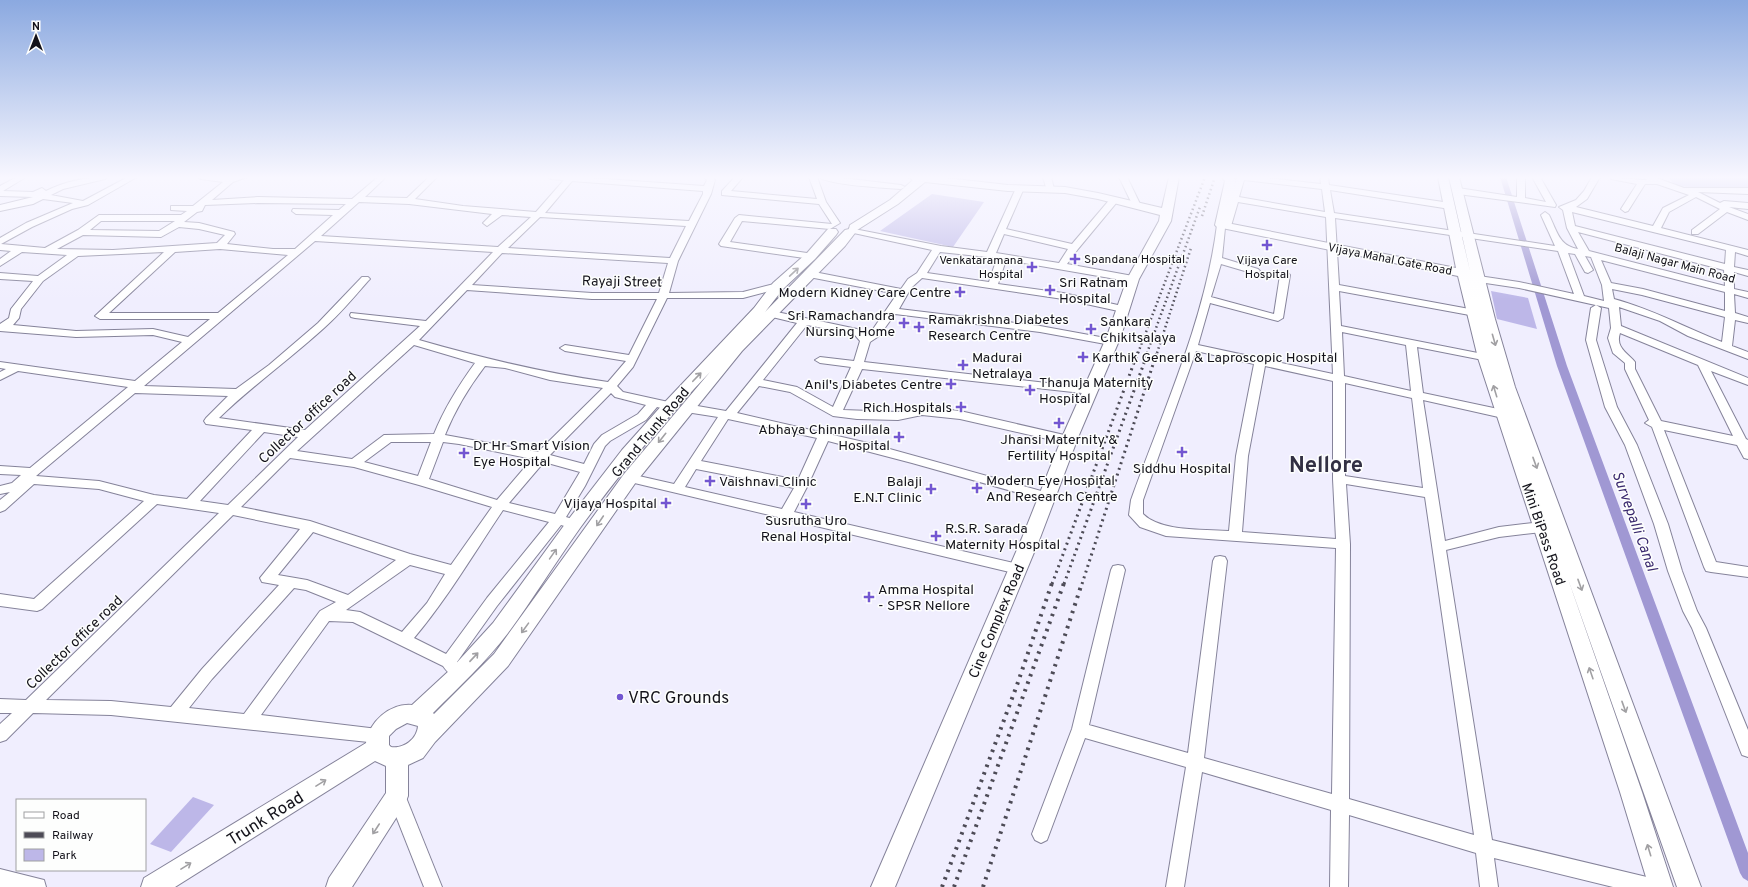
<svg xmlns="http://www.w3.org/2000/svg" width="1748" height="887" viewBox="0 0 1748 887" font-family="Overpass,sans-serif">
<rect width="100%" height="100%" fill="#f0eefe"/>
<g fill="#bdb7e8">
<path d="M1669,177H1748V190L1674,186Z"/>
<path d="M932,194L984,202L953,247L880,231Z"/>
<path d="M1491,291L1528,298L1537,329L1497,319Z"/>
<path d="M193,797L214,805L171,852L150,844Z"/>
</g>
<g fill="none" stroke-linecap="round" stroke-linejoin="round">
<path fill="#a098d3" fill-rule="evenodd" d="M1500,177H1506L1567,366L1748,853V881L1743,878L1740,873L1557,366Z"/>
<g stroke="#85839a" stroke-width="2">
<g id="minor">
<path d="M17,177H26L3,191L33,192L42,188L46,191C64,182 86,177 106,177L105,179L63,189L51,195L83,201L128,177H137L88,205L72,209L32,227L1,244L45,248L78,230L99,215H181L187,211L171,210V206H193L223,182L201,179L197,177H247L233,182L212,200L258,197L352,199L378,177H386L365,197L407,198L429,177H437L415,199L463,206L536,212L564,180L551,179L547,177H577L704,186L707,180L704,177H712L715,180L711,194L678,261L669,293L743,292L778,283L783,286L781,288L743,298H667L633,367L617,386L623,392L673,403L675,406L669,410L657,407L646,420L610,441L605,446L585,486L566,517L579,521L581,524L579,527L574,529L561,525L497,606L457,662L462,669L459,674C451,676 448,673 443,666L353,622L329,621L261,715L378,729L384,731L386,736L384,741L378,743L111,715L33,713L6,740L0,742V724L12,713H0V699L26,700L219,513L157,504L42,609L37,611L0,606V594L34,599L144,501L99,489L34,484L5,510L0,512V500L10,492L0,494V486L12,483L21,475L0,474V466L30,468L128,387L18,371L0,380V372L6,369L0,368V362L135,381L182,342L153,335L76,337L0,331V324L9,318L11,309L33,281L0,279V273L38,276L67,255L22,252L0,266V259L11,251L0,250V238L26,223L73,203L43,199L33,204L0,211V205L33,197L0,196V186ZM572,181L703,191V194L689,221L545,213ZM359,202L409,204L492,214L483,223L487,226L502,215L531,217L498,247L321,236ZM258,203L346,204L339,210L293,209L292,211L296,214L333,215L295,249H273L227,244L235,234L234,232L199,223L184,222L197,212L202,211L205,205ZM540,217L686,226L670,258L508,248ZM101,221H175L159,231L90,230ZM179,227L199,229L225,235L217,243L113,250L57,249L83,235L161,237ZM315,241L493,252L426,321L351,313L350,315L351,317L355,318L420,326L305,430L219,418C252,386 290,359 324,328C340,314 354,297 368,281L370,279L368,277H362L318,323L269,365L236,389L144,386ZM220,249L288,255L218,313H109L175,252ZM164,252L95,316L100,319H210L188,337L153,329L76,331L13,325L19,318L21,309L43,281L78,256ZM502,253L668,263L659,293H592L472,285ZM467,290L592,299H657L629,355L565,345L560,348L565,351L626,361L608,382C544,373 482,358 419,340ZM414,345L475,363C459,385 444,409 434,434L384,435L352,459L297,451ZM485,366L505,368L550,380L603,388L538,452L445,435C455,410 469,387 485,366ZM135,393L228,396L206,418L204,421L206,424L252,430L187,499L154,495L99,481L36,476ZM611,393L615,397L646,405L638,414L602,435L594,444L584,464L550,455ZM264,432L298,437L228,505L200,501ZM391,442H431L418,476L364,462ZM443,442L459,444L532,459L497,500L429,479ZM290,458L354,467L419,485L492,507L451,565L410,554L310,521L241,507ZM544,462L580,472L555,514L509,503ZM503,510L549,522L487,598L446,654L414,638C447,599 474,553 503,510ZM233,515L300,529L260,578L262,582L279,585L202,669L171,707L111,701L46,700ZM313,532L396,560L348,595L307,580L278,575ZM410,565L445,574L427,603L402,632L360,612L346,610ZM294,588L306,590L336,602L320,611L244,714L189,708L212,679Z"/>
<path d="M735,177H743L731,191L817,199L809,177H817L826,202L840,223L830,229L742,221L730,242L814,254V258L811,259L721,246L719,244L735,218L739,215L832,224L819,204L722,195V191Z"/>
<path d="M819,177H834L901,185L905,187L901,189C886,188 828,185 819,177Z"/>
<path d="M1043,177H1051L1054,189L1053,191H1047Z"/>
<path d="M1119,177H1127L1141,206L1140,208H1134L1133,206Z"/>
<path d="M1237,177H1259L1321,184L1320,177H1328L1329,185L1450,203L1454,206L1450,209L1330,190L1334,213L1555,246L1541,215L1545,212L1549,215C1557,231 1559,246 1578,249L1567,228L1563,210L1559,207L1576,200L1584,191L1592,177H1600L1587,199L1576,207L1653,226L1663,208L1689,195L1657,184H1645L1628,211L1625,212L1621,209L1637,184L1611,179L1610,177L1642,180H1647L1644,177H1654L1684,188H1748V194L1698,192L1720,203L1724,201L1748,203V209L1729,207L1748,214V220L1727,212L1698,234H1692V230L1720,209L1696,197L1669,212L1661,228L1748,250V256L1735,252L1734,267L1748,270V276L1734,272V289L1748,292V298L1734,294L1735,313L1748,317V323L1735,320L1732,346L1748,352V359L1688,336L1660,321L1619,307L1621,326L1748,378V385L1711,371L1746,439L1748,440V459L1744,458L1737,445L1664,430L1716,562L1748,567V577L1711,572L1706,571L1704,567L1652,427L1645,423L1649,420L1625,369V363L1613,353L1608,338L1611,328L1609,308L1519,288L1479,282L1474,279L1479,276L1519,282L1574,294L1558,251L1335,218L1339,285L1475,310L1480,313L1475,316L1339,291L1341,326L1493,356L1498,359L1493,362L1417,347L1423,393L1503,410L1509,414L1503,418L1423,400L1445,541L1499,527L1542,522L1547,524L1549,527L1547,530L1542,532L1499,537L1446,550L1492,840L1651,878L1658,880L1660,887H1613L1494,858L1498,887H1480L1476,853L1349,815L1348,887H1330L1331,810L1202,772L1184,887H1166L1186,767L1085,738L1047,840L1041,843L1035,840L1032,834L1072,729L1111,570L1113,566L1118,565L1123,566L1125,570L1089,725L1188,753L1213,561L1215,557L1220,556L1225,557L1227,561L1204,758L1332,794L1336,548L1166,536L1140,527L1129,515L1131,500C1163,411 1205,320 1217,225L1218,223H1223ZM1244,180L1322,189L1325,212L1239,197ZM1238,202L1326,217L1333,374L1198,345L1210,303L1278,321L1283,318L1290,275L1288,273H1282L1280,275L1274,314L1211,297L1221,264L1255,274L1260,271L1258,269L1222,258L1225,228L1231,226ZM1572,212L1726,250L1725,264L1575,226ZM1578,232L1724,270L1725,286L1589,251ZM1568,253L1575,254L1585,272L1588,273L1593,270L1585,256L1591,257L1602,285L1604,301L1584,296ZM1601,260L1725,292V311L1643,289L1611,283ZM1612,289L1642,295L1725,317L1722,342C1686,328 1652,309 1614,299ZM1342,332L1406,345L1411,391L1344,376ZM1620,333L1698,365L1733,436L1661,421L1635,369V362C1628,353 1615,348 1620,333ZM1196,351L1254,364L1236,456L1229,531C1203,529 1161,532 1143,514V500ZM1265,366L1333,381V479L1336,539L1242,532L1248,456ZM1345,383L1412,398L1423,488L1345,476ZM1346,484L1425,497L1474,835L1349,799L1350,544Z"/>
<path d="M1517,177H1525V198L1546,202L1532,177H1540L1556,205L1555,207L1458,194L1454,191L1458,188L1517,197Z"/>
<path d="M1017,186H1023L1024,188L1006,229L1072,244L1111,198H1117V202L1078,249L1067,264L1133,276L1138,279L1133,282L1006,260L998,284L1063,293L1127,307L1128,309L1127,311L1123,312L1063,299L922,278L911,288L899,309L1040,326L1111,339L1116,342L1115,344L1111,345L1040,332L895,314L879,336L870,342L864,362L1091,388L1097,391L1095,393L1091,394L862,369L843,410L898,412L922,407L960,411L1073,437L1075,440L1073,443L1069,444L960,419L922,415L898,420L857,419L833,416L790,392L759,386L737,413L868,443L1052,494L1053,497L1052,500L1047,501L912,463L828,441L808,485L794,512L1018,564L1023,565L1025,569L1023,573L1018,574L626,481L624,478L626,475L630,474L674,484L718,417L686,412L680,408L686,404L726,411L797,323L768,316L767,314L768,312L772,311L857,329L866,335L871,332L897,294L809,277L804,274L806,272L809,271L901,289L908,279L917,273L932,250L849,232V228L941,246L987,252ZM1004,234L1068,249L1059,263L996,253ZM940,252L997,258L989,282L927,273ZM807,325L854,334L860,341L854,361L820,357L815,360L820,363L851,367L833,407L797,387L763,380ZM728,419L817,438L798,480L701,461ZM696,469L794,488L782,509L685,487Z"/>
<path d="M1596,305L1601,308L1596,340L1617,407L1637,445L1668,524L1682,571L1697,611L1706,628L1748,730V757L1742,755L1740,750L1692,628L1683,611L1668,571L1654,524L1625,445L1605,407L1586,340L1591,308Z"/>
<path d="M397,788L403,790L442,887H424L388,796L391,790Z"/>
<path d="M0,869L44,880L46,887H0Z"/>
</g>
</g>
<g stroke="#85839a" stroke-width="2">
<g id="major">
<path d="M908,177H937L1008,185L1065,187L1098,193L1162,208L1169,177H1179L1171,221L1139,279L1121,336L1079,435L1040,538L895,887H871L1022,538L1063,435L1107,336L1127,279L1159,221L1160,215L1098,199L1065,193L1008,191L925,182L898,204L854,232L855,233L845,246L742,351L636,482L508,666L435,742L423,758L408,765V796L405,804L352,887H326L329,878L386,793V766L375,761L175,887H141L144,878L366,743C369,722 390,703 412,705L451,669L493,623L568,520L622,450L664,403L754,308L773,283L807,253L828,229H836L838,232L836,235L815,259L783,289L765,312L845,230L849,229L850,225L890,200L913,180ZM710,372L624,474L494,654L434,714L433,713C458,688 486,662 508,633C533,599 555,563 580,528C620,473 663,421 710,372ZM407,723L418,726C417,739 404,749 391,747L389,745V736L396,729Z"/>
<path d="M1221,177H1233L1236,180L1227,223L1456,268L1438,177H1448L1470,271L1449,177H1459L1495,319L1515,387L1701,887H1677L1567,576L1642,792L1673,887H1649L1620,792L1478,358L1458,276L1217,227L1215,225L1225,181Z"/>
</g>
</g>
<use href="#minor" fill="#fff" fill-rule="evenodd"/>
<use href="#major" fill="#fff" fill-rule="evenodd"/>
<g stroke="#4d4b56" stroke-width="2.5" stroke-dasharray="1.5 3" stroke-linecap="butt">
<path d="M1202,216L1215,177"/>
<path d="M1138,353L1205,177"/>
<path d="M1147,353L1200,207"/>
<path d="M1157,353L1191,248"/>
</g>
<g stroke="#4d4b56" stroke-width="3" stroke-dasharray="2 4" stroke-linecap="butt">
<path d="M1052,584L1138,352"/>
<path d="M1064,584L1148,352"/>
<path d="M1082,584L1157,352"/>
</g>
<g stroke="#4d4b56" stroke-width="4" stroke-dasharray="2.5 5.5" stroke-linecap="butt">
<path d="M942,887L1017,685L1052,583"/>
<path d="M954,887L1064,583"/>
<path d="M983,887L1082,583"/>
</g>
</g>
<defs><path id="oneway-shaft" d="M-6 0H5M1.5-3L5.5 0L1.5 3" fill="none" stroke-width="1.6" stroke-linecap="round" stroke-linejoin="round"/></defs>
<g stroke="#a1a0a3">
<use href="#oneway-shaft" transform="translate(794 272) rotate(-43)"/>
<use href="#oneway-shaft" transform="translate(1494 340) rotate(74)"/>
<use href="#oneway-shaft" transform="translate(697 377) rotate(-46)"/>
<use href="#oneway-shaft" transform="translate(1495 391) rotate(-107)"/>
<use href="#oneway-shaft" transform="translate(662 438) rotate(129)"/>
<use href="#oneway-shaft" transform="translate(1535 463) rotate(70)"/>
<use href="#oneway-shaft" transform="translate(600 521) rotate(124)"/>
<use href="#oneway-shaft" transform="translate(553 554) rotate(-55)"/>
<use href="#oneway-shaft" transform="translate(1580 585) rotate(70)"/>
<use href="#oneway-shaft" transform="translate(525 628) rotate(126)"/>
<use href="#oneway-shaft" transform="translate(474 657) rotate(-47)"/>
<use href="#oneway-shaft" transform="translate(1591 673) rotate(-109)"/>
<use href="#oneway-shaft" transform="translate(1624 707) rotate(70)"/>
<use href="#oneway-shaft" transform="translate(321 783) rotate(-32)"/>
<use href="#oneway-shaft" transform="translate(376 829) rotate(123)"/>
<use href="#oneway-shaft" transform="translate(1649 850) rotate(-107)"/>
<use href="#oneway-shaft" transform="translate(186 866) rotate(-32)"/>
</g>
<linearGradient id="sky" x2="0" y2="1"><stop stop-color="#8ba9e0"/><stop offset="0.59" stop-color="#f8f7ff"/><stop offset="1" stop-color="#f8f7ff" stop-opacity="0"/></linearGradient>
<rect width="1748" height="301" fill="url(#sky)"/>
<g fill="#7357d1" stroke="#fdfefd" stroke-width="1.5">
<path d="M1265 239h4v4h4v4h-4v4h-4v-4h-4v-4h4z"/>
<path d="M1073 253h4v4h4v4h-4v4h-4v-4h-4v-4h4z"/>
<path d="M1030 261h4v4h4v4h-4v4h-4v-4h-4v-4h4z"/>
<path d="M1048 284h4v4h4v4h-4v4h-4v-4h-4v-4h4z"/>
<path d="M958 286h4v4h4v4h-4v4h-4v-4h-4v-4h4z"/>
<path d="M902 317h4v4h4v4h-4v4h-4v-4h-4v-4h4z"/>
<path d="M917 321h4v4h4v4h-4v4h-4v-4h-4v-4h4z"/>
<path d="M1089 323h4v4h4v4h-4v4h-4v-4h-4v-4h4z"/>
<path d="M1081 351h4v4h4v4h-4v4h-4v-4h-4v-4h4z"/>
<path d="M961 359h4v4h4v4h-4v4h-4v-4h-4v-4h4z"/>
<path d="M949 378h4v4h4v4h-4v4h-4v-4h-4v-4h4z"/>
<path d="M1028 384h4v4h4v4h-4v4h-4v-4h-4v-4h4z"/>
<path d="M959 401h4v4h4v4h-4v4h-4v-4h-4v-4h4z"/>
<path d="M1057 417h4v4h4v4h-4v4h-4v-4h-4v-4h4z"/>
<path d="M897 431h4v4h4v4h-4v4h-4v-4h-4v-4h4z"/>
<path d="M1180 446h4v4h4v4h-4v4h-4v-4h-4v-4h4z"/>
<path d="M462 447h4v4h4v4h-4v4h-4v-4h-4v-4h4z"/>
<path d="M708 475h4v4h4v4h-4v4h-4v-4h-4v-4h4z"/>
<path d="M975 482h4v4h4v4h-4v4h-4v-4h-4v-4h4z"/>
<path d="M929 483h4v4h4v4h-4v4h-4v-4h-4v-4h4z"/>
<path d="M664 497h4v4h4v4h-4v4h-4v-4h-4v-4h4z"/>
<path d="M804 498h4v4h4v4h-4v4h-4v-4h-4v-4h4z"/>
<path d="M934 530h4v4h4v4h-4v4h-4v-4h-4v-4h4z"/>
<path d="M867 591h4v4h4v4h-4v4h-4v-4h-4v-4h4z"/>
<circle cx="620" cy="697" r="4"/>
</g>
<g text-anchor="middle" stroke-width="3" stroke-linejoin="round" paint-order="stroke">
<g font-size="12" fill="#13121a" stroke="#fdfefd" text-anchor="start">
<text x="1084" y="263">Spandana Hospital</text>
<text x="1023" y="264" text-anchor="end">Venkataramana<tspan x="1023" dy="14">Hospital</tspan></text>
<text x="1267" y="264" text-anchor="middle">Vijaya Care<tspan x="1267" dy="14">Hospital</tspan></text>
</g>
<g font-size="12" fill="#13121a" stroke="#fdfefd">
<text transform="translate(1390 259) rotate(11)" y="4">Vijaya Mahal Gate Road</text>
<text transform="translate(1675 263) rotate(15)" y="4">Balaji Nagar Main Road</text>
</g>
<g font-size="14" fill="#13121a" stroke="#fdfefd">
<text transform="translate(622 281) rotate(1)" y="5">Rayaji Street</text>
<text transform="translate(307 417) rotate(-43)" y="5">Collector office road</text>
<text transform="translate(650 432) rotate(-50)" y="5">Grand Trunk Road</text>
<text transform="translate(1544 534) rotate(71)" y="5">Mini BiPass Road</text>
<text transform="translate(996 621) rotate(-67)" y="5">Cine Complex Road</text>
<text transform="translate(74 642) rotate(-44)" y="5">Collector office road</text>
</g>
<g font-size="14" fill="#13121a" stroke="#fdfefd" text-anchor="start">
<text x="1059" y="287">Sri Ratnam<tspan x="1059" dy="16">Hospital</tspan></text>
<text x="951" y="297" text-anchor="end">Modern Kidney Care Centre</text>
<text x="895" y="320" text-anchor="end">Sri Ramachandra<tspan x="895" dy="16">Nursing Home</tspan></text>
<text x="928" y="324">Ramakrishna Diabetes<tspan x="928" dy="16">Research Centre</tspan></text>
<text x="1100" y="326">Sankara<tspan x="1100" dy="16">Chikitsalaya</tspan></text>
<text x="972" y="362">Madurai<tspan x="972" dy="16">Netralaya</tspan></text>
<text x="1092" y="362">Karthik General &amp; Laproscopic Hospital</text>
<text x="1039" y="387">Thanuja Maternity<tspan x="1039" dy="16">Hospital</tspan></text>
<text x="942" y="389" text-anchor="end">Anil's Diabetes Centre</text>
<text x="952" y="412" text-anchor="end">Rich Hospitals</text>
<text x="890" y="434" text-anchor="end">Abhaya Chinnapillala<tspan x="890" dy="16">Hospital</tspan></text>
<text x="1059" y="444" text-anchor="middle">Jhansi Maternity &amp;<tspan x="1059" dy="16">Fertility Hospital</tspan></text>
<text x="473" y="450">Dr Hr Smart Vision<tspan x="473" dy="16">Eye Hospital</tspan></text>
<text x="1182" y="473" text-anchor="middle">Siddhu Hospital</text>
<text x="986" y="485">Modern Eye Hospital<tspan x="986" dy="16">And Research Centre</tspan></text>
<text x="719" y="486">Vaishnavi Clinic</text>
<text x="922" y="486" text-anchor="end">Balaji<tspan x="922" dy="16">E.N.T Clinic</tspan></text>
<text x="657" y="508" text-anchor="end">Vijaya Hospital</text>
<text x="806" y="525" text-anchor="middle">Susrutha Uro<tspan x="806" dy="16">Renal Hospital</tspan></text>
<text x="945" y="533">R.S.R. Sarada<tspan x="945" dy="16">Maternity Hospital</tspan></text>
<text x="878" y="594">Amma Hospital<tspan x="878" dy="16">- SPSR Nellore</tspan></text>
</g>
<g font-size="15" font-style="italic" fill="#39286e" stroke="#fdfefd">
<text transform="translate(1635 521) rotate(70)" y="5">Survepalli Canal</text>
</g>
<g font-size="17" fill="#13121a" stroke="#fdfefd" text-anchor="start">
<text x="628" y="703">VRC Grounds</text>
</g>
<g font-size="17" fill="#13121a" stroke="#fdfefd">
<text transform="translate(265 818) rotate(-32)" y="6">Trunk Road</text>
</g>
<g font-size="22" font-weight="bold" fill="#323043" stroke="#fdfefd">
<text x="1326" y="472">Nellore</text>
</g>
</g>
<rect x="16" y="799" width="130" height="72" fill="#fdfefd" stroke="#9fa0a2"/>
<rect x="24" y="812" width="20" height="6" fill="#ffffff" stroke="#9fa0a2"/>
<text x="52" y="819" font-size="12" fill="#13121a">Road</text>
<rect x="24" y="832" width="20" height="6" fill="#4d4b56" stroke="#9fa0a2"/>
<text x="52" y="839" font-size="12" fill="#13121a">Railway</text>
<rect x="24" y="849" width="20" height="12" fill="#bdb7e8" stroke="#9fa0a2"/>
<text x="52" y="859" font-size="12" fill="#13121a">Park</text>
<g transform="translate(36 36)" stroke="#fdfefd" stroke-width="3" paint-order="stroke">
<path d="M0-3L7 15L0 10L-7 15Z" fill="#13121a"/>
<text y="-6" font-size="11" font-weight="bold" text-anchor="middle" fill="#13121a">N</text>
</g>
</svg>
